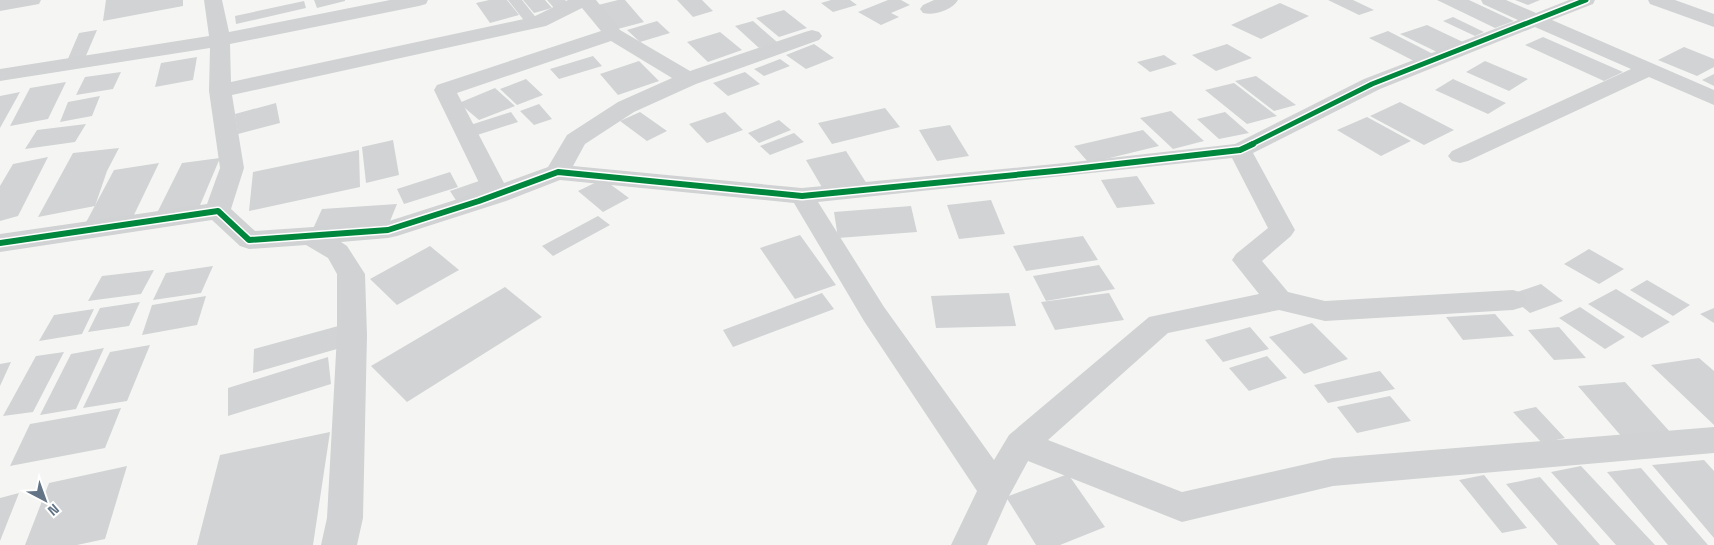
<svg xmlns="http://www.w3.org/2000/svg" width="1714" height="545" viewBox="0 0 1714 545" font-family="'Space Grotesk',sans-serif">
<rect width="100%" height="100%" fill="#f5f6f4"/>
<g fill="#d1d3d4">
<path d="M106,0H183V6L103,21Z"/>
<path d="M314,0H345V1L317,8Z"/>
<path d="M489,0H507L519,15L490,23L476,3Z"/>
<path d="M508,0H522L538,20L526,23Z"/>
<path d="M523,0H545L552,8L534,13Z"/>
<path d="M547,0H565L569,4L554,8Z"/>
<path d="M618,0H625L644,22L614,30L594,6Z"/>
<path d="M677,0H702L713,11L693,17Z"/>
<path d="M831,0H850L857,5L833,12L821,3Z"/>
<path d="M888,0H901L910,5L891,13L899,17L881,25L858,12Z"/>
<path d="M1328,0H1353L1374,10L1359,15Z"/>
<path d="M1437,0H1469L1514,21L1495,28Z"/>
<path d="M1515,0H1540L1528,5Z"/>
<path d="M304,1L306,8L236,24L235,16Z"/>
<path d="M1280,3L1309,16L1261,39L1231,25Z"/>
<path d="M784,10L807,28L779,37L756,18Z"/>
<path d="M1453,17L1484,32L1475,36L1443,21Z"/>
<path d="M657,21L670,33L640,42L627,30Z"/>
<path d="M753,21L777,42L759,48L735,26Z"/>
<path d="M1427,25L1465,43L1439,53L1400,34Z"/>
<path d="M97,30L85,58L67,61L79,33Z"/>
<path d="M1388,31L1433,54L1414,61L1369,38Z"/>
<path d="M720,32L742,50L708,62L687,42Z"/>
<path d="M1543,37L1623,72L1604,81L1525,45Z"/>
<path d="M814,44L834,58L806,69L786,55Z"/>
<path d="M1227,44L1252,58L1216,71L1192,55Z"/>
<path d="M1684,47L1714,59V67L1697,76L1658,60Z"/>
<path d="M1164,55L1177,64L1150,72L1137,62Z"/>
<path d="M593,56L602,66L559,79L550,69Z"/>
<path d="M197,57L193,80L155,87L161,63Z"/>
<path d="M780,59L790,66L764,76L754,69Z"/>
<path d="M639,61L659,81L618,95L600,74Z"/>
<path d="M1485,61L1528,79L1509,91L1466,72Z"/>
<path d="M121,72L113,89L76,95L85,77Z"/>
<path d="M745,72L760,84L728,96L713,83Z"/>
<path d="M1714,74V86L1702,80Z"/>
<path d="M1256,76L1296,105L1274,111L1235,81Z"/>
<path d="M526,79L543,95L517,105L500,89Z"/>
<path d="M1453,79L1506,103L1488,114L1435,90Z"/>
<path d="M66,82L48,119L10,126L30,88Z"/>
<path d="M1234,83L1277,116L1247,124L1205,90Z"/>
<path d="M495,88L515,106L479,120L459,103Z"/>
<path d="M20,92L0,128V96Z"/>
<path d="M100,96L92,116L60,122L68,102Z"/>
<path d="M1400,102L1454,130L1424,145L1370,116Z"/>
<path d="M276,103L280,123L238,134L235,114Z"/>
<path d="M539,104L552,119L534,125L520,111Z"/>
<path d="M885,108L900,127L832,144L818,123Z"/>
<path d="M1171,111L1204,141L1173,149L1140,118Z"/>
<path d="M511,112L518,122L471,137L464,127Z"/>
<path d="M640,112L667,131L647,141L620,121Z"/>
<path d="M725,112L743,130L707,143L689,124Z"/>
<path d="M1225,112L1249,133L1219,139L1197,119Z"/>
<path d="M1367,117L1411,141L1381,156L1337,130Z"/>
<path d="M779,120L791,130L759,143L748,133Z"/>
<path d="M86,124L75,142L25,149L37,130Z"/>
<path d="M950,125L969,156L937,161L919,130Z"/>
<path d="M1143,130L1159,146L1089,163L1074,146Z"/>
<path d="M794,133L804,142L770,155L760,146Z"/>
<path d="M393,140L399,175L366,183L362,147Z"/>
<path d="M119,148L107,171L95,206L38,217L73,153Z"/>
<path d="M359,150L360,187L249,211L253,172Z"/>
<path d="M846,151L867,184L826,194L806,160Z"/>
<path d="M48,157L18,216L0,221V186L13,164Z"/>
<path d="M220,158L198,210L156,215L182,163Z"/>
<path d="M159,163L131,221L83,228L114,170Z"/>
<path d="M450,172L458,187L404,204L397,189Z"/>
<path d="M1137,176L1155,204L1117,208L1101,180Z"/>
<path d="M603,179L629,198L603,212L578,191Z"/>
<path d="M479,181L488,195L459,205L450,191Z"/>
<path d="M991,200L1005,234L959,239L947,205Z"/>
<path d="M397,204L388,226L312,231L322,209Z"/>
<path d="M911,206L917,232L838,238L834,212Z"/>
<path d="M598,216L610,225L553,256L542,246Z"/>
<path d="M800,235L836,285L795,299L760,248Z"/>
<path d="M1083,236L1098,260L1026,271L1013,246Z"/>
<path d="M430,246L459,270L397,305L370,279Z"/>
<path d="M1589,249L1624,269L1599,284L1564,264Z"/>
<path d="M1099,265L1115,289L1046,301L1033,276Z"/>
<path d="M213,266L201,293L153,300L166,273Z"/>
<path d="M154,270L141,294L88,301L102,276Z"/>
<path d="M1647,280L1690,305L1673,316L1630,290Z"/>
<path d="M1541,284L1563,301L1530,313L1508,295Z"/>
<path d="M505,287L542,317L407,402L371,366Z"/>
<path d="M1616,289L1670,322L1642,338L1588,304Z"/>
<path d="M822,293L834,309L733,347L723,330Z"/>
<path d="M1009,293L1016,326L936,328L931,296Z"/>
<path d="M1109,293L1124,320L1055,330L1041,302Z"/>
<path d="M206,296L197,325L142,335L152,305Z"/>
<path d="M140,302L129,326L88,332L100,308Z"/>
<path d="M1580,307L1625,337L1605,349L1559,318Z"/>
<path d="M1714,308V323L1700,314Z"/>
<path d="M94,309L82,334L39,341L54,315Z"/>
<path d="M1495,314L1514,336L1463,340L1446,317Z"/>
<path d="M1312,323L1348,359L1304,374L1269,337Z"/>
<path d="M342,325L344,347L253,373L254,349Z"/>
<path d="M1250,327L1269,349L1223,362L1205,340Z"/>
<path d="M1559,327L1586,358L1554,360L1528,330Z"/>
<path d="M150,345L127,401L83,408L110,352Z"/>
<path d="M104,348L76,409L40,415L71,354Z"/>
<path d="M64,352L33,412L3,416L36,356Z"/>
<path d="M1267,356L1287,378L1249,391L1229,368Z"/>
<path d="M328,357L331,384L228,416V388Z"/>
<path d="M1699,358L1714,371V425L1651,365Z"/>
<path d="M11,362L0,386V364Z"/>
<path d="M1380,371L1395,389L1328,403L1314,385Z"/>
<path d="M1625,382L1671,433L1622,437L1578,386Z"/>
<path d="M1390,396L1411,421L1357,433L1337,407Z"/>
<path d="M1536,407L1565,438L1542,443L1513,412Z"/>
<path d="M121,408L105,448L10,466L30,424Z"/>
<path d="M330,432L313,545H197L220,455Z"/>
<path d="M1704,460L1714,471V538L1652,465Z"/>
<path d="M127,466L105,539L77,545H25L49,483Z"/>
<path d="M1581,466L1655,545H1616L1551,472Z"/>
<path d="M1641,468L1708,545H1668L1607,472Z"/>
<path d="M1068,474L1105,527L1060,545H1036L1006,497Z"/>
<path d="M1484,475L1527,528L1502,533L1459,480Z"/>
<path d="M1540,477L1600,545H1558L1506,484Z"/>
<path d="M19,493L0,541V498Z"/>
</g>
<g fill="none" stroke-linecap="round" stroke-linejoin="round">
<g fill="#d1d2d3" fill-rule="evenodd">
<path d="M0,0H41L39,4L0,11Z"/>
<path d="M204,0H222L229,32L390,0H428L426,4L419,6L230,44L231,82L533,17L568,0H596L620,30L690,71L805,32L812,30L819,32L822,36L819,40L696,84L634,112L585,144L573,166L802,188L1065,163L1235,144L1364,79L1518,20L1483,4L1481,0H1506L1536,13L1569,0H1595L1593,4L1552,20L1714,90V105L1649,77L1468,161L1460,163L1452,161L1448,156L1452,151L1631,69L1535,27L1380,89L1253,153L1295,230L1291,236L1262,261L1288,292L1325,301L1513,290L1523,293L1527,300L1523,307L1513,310L1325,321L1279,310L1168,333L1048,440L1182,492L1333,458L1714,427V453L1333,486L1182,522L1028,461L1009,496L987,545H951L977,491L864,321L794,203L560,180L506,201L397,236L388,238L341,242L347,246L365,274L367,335L363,518L357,545H321L327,518L337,335V274L328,258L306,245L249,249L240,246L212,220L0,252V234L207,204L220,168L209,91L210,48L0,81V69L209,36ZM582,8L601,31L437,85L434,90L483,191L386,222L255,231L231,209L244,168L232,95L546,26ZM611,41L672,78L618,102L567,135L548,167L504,183L457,93ZM1232,158L1268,228L1236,254L1232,260L1259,294L1149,317L1009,435L994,460L884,307L818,202Z"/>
<path d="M934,0H958C952,10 934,16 923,13L920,9L923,5Z"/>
<path d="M1648,0H1675L1714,14V27L1650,4Z"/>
</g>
<g stroke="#fff" stroke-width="8">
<path id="cycleway-far1" d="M1250,145L1372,84L1586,0"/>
</g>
<g stroke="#fff" stroke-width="9">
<path id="cycleway" d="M0,243L218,211L249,240L388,230L479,201L558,172L802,196L1065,170L1240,150L1253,144"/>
</g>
<use href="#cycleway-far1" stroke="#00873e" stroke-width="5"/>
<use href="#cycleway" stroke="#00873e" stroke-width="6"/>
</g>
<g transform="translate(45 500) rotate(139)" stroke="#ffffff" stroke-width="4" paint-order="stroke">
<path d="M0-4L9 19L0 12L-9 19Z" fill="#637487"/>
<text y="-8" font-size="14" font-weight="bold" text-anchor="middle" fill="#637487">N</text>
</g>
</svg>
